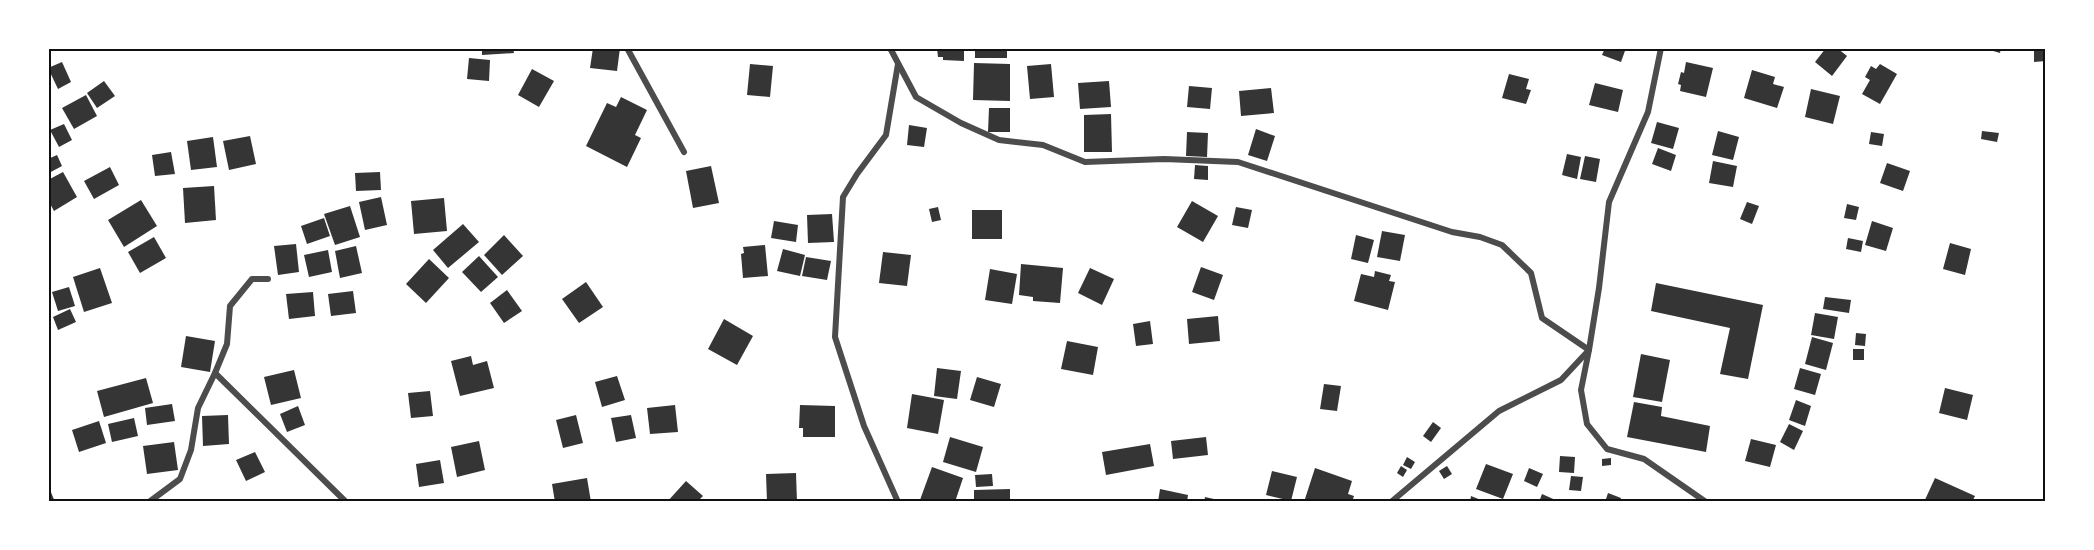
<svg xmlns="http://www.w3.org/2000/svg" width="2094" height="550" viewBox="0 0 2094 550" font-family="Montserrat,sans-serif">
<rect width="100%" height="100%" fill="#fff"/>
<g fill="#353535">
<path d="M482,48H513L514,53L482,55Z"/>
<path d="M593,48H620L617,71L590,68Z"/>
<path d="M937,48H964V61L943,60V57H938Z"/>
<rect x="975" y="48" width="32" height="10"/>
<path d="M1605,48H1626L1621,62L1602,55Z"/>
<path d="M1826,48H1837L1847,56L1832,76L1815,62Z"/>
<path d="M1983,48H2001L2000,53Z"/>
<path d="M2034,48H2046V61L2034,62Z"/>
<path d="M469,58L490,60L489,81L467,79Z"/>
<path d="M62,62L71,82L58,89L48,68Z"/>
<path d="M1686,62L1713,68L1706,97L1680,91L1681,85L1678,84L1681,72L1684,73Z"/>
<path d="M974,63L1010,64V101L973,100Z"/>
<path d="M750,64L773,66L770,97L747,95Z"/>
<path d="M1051,64L1054,97L1030,99L1027,66Z"/>
<path d="M1880,64L1897,74L1880,104L1862,94L1870,80L1865,77L1871,66L1876,69Z"/>
<path d="M532,69L554,81L539,107L518,95Z"/>
<path d="M1752,70L1775,77L1773,84L1784,87L1777,108L1744,98Z"/>
<path d="M1509,74L1529,79L1526,89L1531,90L1526,104L1502,98Z"/>
<path d="M104,81L115,96L97,108L87,93Z"/>
<path d="M1109,81L1111,107L1080,109L1078,83Z"/>
<path d="M1595,83L1623,90L1618,112L1589,105Z"/>
<path d="M1189,86L1212,88L1210,109L1187,107Z"/>
<path d="M1271,88L1274,113L1241,116L1239,91Z"/>
<path d="M1811,89L1840,96L1833,124L1805,117Z"/>
<path d="M86,95L97,116L74,129L62,108Z"/>
<path d="M621,97L647,110L635,135L641,138L627,167L586,146L607,103L616,107Z"/>
<path d="M989,108H1010V132H988Z"/>
<path d="M1111,114L1112,152H1084V115Z"/>
<path d="M1657,122L1679,128L1673,149L1651,143Z"/>
<path d="M64,124L72,140L59,147L50,130Z"/>
<path d="M909,125L927,128L924,147L907,145Z"/>
<path d="M1256,129L1275,136L1267,161L1248,155Z"/>
<path d="M1718,131L1739,137L1733,160L1712,155Z"/>
<path d="M1982,131L1999,133L1997,142L1981,139Z"/>
<path d="M1187,132L1208,133L1207,157L1186,156Z"/>
<path d="M1871,132L1884,134L1882,146L1869,144Z"/>
<path d="M250,136L256,164L229,170L223,141Z"/>
<path d="M213,137L217,167L191,170L187,141Z"/>
<path d="M1658,148L1676,155L1671,171L1652,164Z"/>
<path d="M171,152L175,174L155,176L152,155Z"/>
<path d="M1567,154L1581,157L1577,179L1562,175Z"/>
<path d="M57,155L62,166L49,173L48,159Z"/>
<path d="M1585,156L1600,159L1596,182L1580,179Z"/>
<path d="M1713,161L1737,166L1733,187L1709,183Z"/>
<path d="M1887,163L1910,171L1903,191L1880,183Z"/>
<path d="M1195,165L1208,166V180L1194,179Z"/>
<path d="M711,166L719,203L693,208L686,171Z"/>
<path d="M110,167L119,185L94,199L84,181Z"/>
<path d="M63,172L77,197L54,211L48,200V180Z"/>
<path d="M380,172L381,190L356,191L355,173Z"/>
<path d="M214,186L216,220L185,223L183,188Z"/>
<path d="M381,197L387,225L365,230L359,202Z"/>
<path d="M444,198L447,231L414,234L411,201Z"/>
<path d="M141,200L157,226L124,247L108,220Z"/>
<path d="M1192,201L1218,216L1203,242L1177,227Z"/>
<path d="M1747,202L1759,206L1752,224L1740,219Z"/>
<path d="M1847,204L1859,207L1856,220L1844,218Z"/>
<path d="M350,206L360,237L335,245L324,214Z"/>
<path d="M938,207L941,220L932,222L929,209Z"/>
<path d="M1236,207L1252,210L1248,228L1232,225Z"/>
<rect x="972" y="210" width="30" height="29"/>
<path d="M832,214L834,242L808,243L807,215Z"/>
<path d="M324,218L330,236L307,244L301,226Z"/>
<path d="M774,221L798,225L796,242L771,238Z"/>
<path d="M1872,221L1893,228L1886,251L1865,245Z"/>
<path d="M463,224L479,242L448,268L433,250Z"/>
<path d="M1382,231L1405,235L1400,261L1377,257Z"/>
<path d="M504,235L523,256L502,275L484,255Z"/>
<path d="M1356,235L1374,240L1368,263L1351,259Z"/>
<path d="M154,237L166,258L140,273L128,252Z"/>
<path d="M1848,238L1863,241L1861,252L1846,249Z"/>
<path d="M1950,243L1971,249L1965,275L1943,269Z"/>
<path d="M296,244L299,272L278,275L274,246Z"/>
<path d="M765,245L768,276L743,278L741,254L744,253L743,247Z"/>
<path d="M356,246L362,273L340,278L335,251Z"/>
<path d="M783,249L805,255L800,276L777,271Z"/>
<path d="M328,250L332,272L309,277L304,255Z"/>
<path d="M883,252L911,255L907,286L879,283Z"/>
<path d="M479,256L498,277L481,292L462,272Z"/>
<path d="M806,257L831,261L827,280L802,276Z"/>
<path d="M429,259L449,278L426,303L406,284Z"/>
<path d="M1021,264L1063,268L1060,303L1033,301V297L1019,295Z"/>
<path d="M1201,267L1223,275L1214,300L1192,292Z"/>
<path d="M100,268L112,303L84,312L73,277Z"/>
<path d="M1090,268L1114,279L1102,305L1078,293Z"/>
<path d="M990,269L1017,274L1012,304L985,300Z"/>
<path d="M1375,271L1391,275L1389,281L1395,282L1388,310L1354,301L1361,274L1374,277Z"/>
<path d="M586,282L603,307L579,323L562,299Z"/>
<path d="M1656,283L1763,305L1748,379L1720,374L1730,328L1651,311Z"/>
<path d="M69,287L75,306L58,311L52,292Z"/>
<path d="M507,290L522,311L504,323L490,303Z"/>
<path d="M353,291L356,313L331,316L328,294Z"/>
<path d="M313,292L315,316L289,319L286,294Z"/>
<path d="M1825,297L1851,300L1849,313L1823,309Z"/>
<path d="M70,309L76,322L58,330L53,317Z"/>
<path d="M1815,313L1838,317L1834,339L1811,335Z"/>
<path d="M1218,316L1220,341L1189,344L1187,319Z"/>
<path d="M724,319L753,336L737,365L708,349Z"/>
<path d="M1150,321L1153,344L1136,346L1133,324Z"/>
<path d="M1856,333L1866,334L1865,346L1855,345Z"/>
<path d="M186,336L215,341L210,372L181,367Z"/>
<path d="M1812,337L1833,343L1826,370L1805,364Z"/>
<path d="M1067,341L1098,347L1093,375L1061,369Z"/>
<rect x="1853" y="349" width="11" height="11"/>
<path d="M1641,354L1670,360L1662,402L1633,397Z"/>
<path d="M471,356L473,365L487,361L494,388L460,396L451,361Z"/>
<path d="M937,368L961,371L957,399L934,396Z"/>
<path d="M1800,368L1821,374L1815,395L1794,389Z"/>
<path d="M294,370L301,398L271,405L264,377Z"/>
<path d="M617,376L625,400L602,407L595,382Z"/>
<path d="M977,377L1001,384L994,407L970,400Z"/>
<path d="M146,378L153,403L104,417L97,391Z"/>
<path d="M1324,384L1341,386L1337,411L1320,409Z"/>
<path d="M1945,388L1973,395L1967,420L1939,413Z"/>
<path d="M430,391L433,416L411,418L408,393Z"/>
<path d="M912,394L944,400L938,434L907,428Z"/>
<path d="M1796,400L1811,406L1805,426L1789,420Z"/>
<path d="M1634,402L1662,407L1661,416L1710,426L1706,452L1627,437Z"/>
<path d="M172,404L175,421L147,425L145,408Z"/>
<path d="M675,405L678,432L650,434L647,408Z"/>
<path d="M800,405L835,406V437H803V428H799Z"/>
<path d="M298,406L305,425L287,432L280,414Z"/>
<path d="M228,415L229,444L203,446L202,416Z"/>
<path d="M576,415L583,443L563,448L556,420Z"/>
<path d="M631,415L636,438L616,442L611,418Z"/>
<path d="M134,418L138,436L112,442L108,424Z"/>
<path d="M99,421L106,443L79,452L72,430Z"/>
<path d="M1433,422L1441,428L1431,442L1423,436Z"/>
<path d="M1789,424L1803,431L1794,450L1780,442Z"/>
<path d="M950,437L983,447L976,472L943,462Z"/>
<path d="M1206,437L1208,455L1173,459L1171,441Z"/>
<path d="M1751,439L1776,445L1770,467L1745,461Z"/>
<path d="M479,441L485,470L457,477L451,447Z"/>
<path d="M174,442L178,470L147,474L143,446Z"/>
<path d="M1150,444L1154,466L1106,475L1102,452Z"/>
<path d="M255,452L265,472L246,481L236,460Z"/>
<path d="M1560,456L1575,457L1574,473L1559,472Z"/>
<path d="M1407,457L1415,462L1411,469L1403,465Z"/>
<path d="M1611,458V465L1602,466V459Z"/>
<path d="M440,460L444,483L419,487L416,464Z"/>
<path d="M1486,464L1513,474L1503,499L1476,489Z"/>
<path d="M1401,466L1407,470L1403,477L1397,473Z"/>
<path d="M1447,466L1452,474L1444,479L1439,471Z"/>
<path d="M932,467L963,478L955,502H925L920,500Z"/>
<path d="M1315,468L1352,481L1348,494L1354,496L1352,502H1304Z"/>
<path d="M1529,468L1543,474L1537,487L1524,481Z"/>
<path d="M1272,471L1297,477L1291,501L1266,495Z"/>
<path d="M796,473L797,502H767L766,474Z"/>
<path d="M992,474L993,486L976,487L975,475Z"/>
<path d="M1571,476L1583,477L1581,491L1569,490Z"/>
<path d="M587,478L591,502H555L552,484Z"/>
<path d="M1935,478L1975,496L1972,502H1924Z"/>
<path d="M686,481L703,496L697,502H667Z"/>
<path d="M48,485L55,502H48Z"/>
<path d="M1010,489V502H974V490Z"/>
<path d="M1160,489L1188,495L1187,502H1158Z"/>
<path d="M1608,493L1621,498L1620,502H1605Z"/>
<path d="M1542,494L1560,502H1539Z"/>
<path d="M1471,496L1486,502H1470Z"/>
<path d="M1205,497L1223,501V502H1204Z"/>
</g>
<g fill="none" stroke-linecap="round" stroke-linejoin="round">
<g stroke="#4c4c4c" stroke-width="6">
<path d="M627,48L684,152"/>
<path d="M890,48L916,97L961,123L999,140L1043,145L1085,162L1164,159L1238,162L1452,232L1480,237L1502,245L1531,273L1542,318L1589,350L1581,390L1587,424L1607,449L1644,459L1706,502"/>
<path d="M215,373L346,502"/>
<path d="M149,502L180,479L191,450L198,408L215,373L227,344L230,306L252,279H268"/>
<path d="M898,502L864,426L835,337L843,197L857,174L886,135L898,64"/>
<path d="M1391,502L1499,411L1561,380L1589,350L1599,288L1609,202L1648,112L1661,48"/>
</g>
</g>
<rect width="2094" height="550" fill="none" stroke="#ffffff" stroke-width="99"/>
<rect x="50" y="50" width="1994" height="450" fill="none" stroke="#111" stroke-width="2"/>
</svg>
